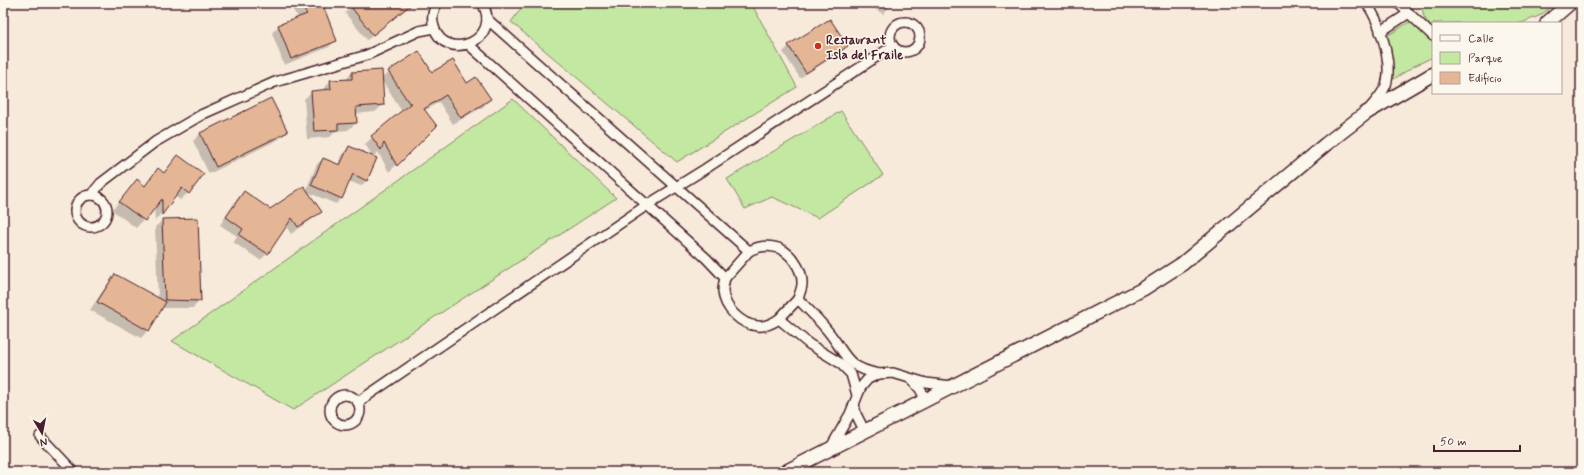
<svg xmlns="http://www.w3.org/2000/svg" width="1584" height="475" viewBox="0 0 1584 475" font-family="Mynerve,sans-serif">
<rect width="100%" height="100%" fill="#f7eadb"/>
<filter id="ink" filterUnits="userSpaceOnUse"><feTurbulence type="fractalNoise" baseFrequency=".025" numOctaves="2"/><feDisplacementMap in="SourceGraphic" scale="8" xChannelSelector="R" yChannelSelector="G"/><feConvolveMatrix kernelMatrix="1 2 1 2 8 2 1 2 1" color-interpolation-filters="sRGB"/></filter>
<g filter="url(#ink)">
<g fill="#c3e8a2" stroke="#868466">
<path d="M525,3H751L797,87L677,162L511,22Z"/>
<path d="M1421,3H1557L1539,16L1521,23H1433V30L1424,17Z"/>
<path d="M1411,21L1433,43V57L1414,66L1394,79L1387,36Z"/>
<path d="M513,99L616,198L293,410L172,341Z"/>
<path d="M841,111L883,175L818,218L772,197L745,209L727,179Z"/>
</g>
<g fill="#0003">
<path d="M287,3H321L336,40L329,47L284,65L272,33L278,26L299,18Z"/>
<path d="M356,3H409L410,5L367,40L345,13Z"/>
<path d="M866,3H892L883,14Z"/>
<path d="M789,46H847L841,52L800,78L783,52Z"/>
<path d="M389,72L432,73L466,84L490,99L483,107L453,124L439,102L424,111L436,126L389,172L378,152L373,157L365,144L404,110H401L381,79Z"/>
<path d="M352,73L383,105L375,112L355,114L356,123L348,130L336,131L330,137L307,139L304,99L312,92L323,91V89L331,81L345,80Z"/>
<path d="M287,132L279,139L209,174L193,141L200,134Z"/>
<path d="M349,147L367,180L361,186L349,181L341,198L336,204L307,192L321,211L314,218L291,234L286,226L267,254L260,260L233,242L237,236L220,225L237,199L244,192L270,210L306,190L317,164L323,159L338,165L343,153Z"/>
<path d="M179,156L188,193L180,200L175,196L155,221L154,207L136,228L112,210L137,181L144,186L159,170L163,173Z"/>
<path d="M163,220L200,300L193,308H162L148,330L141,338L90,310L108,283L115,276L158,298L155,227Z"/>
</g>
<g fill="#e5b696" stroke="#4a1f2b">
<path d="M299,3H322L337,41L291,59L278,25L307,14Z"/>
<path d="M348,3H413L373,35Z"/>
<path d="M830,19L848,46L806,73L788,45Z"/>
<path d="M419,51L432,72L453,60L467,83L476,77L491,99L461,118L446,95L424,109L437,126L397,166L384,143L381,150L371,136L411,103H409L388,71Z"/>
<path d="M382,70L384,105L356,107L357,123L338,124V130L314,131L311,91L331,89L330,80L352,79V72Z"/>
<path d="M271,98L288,132L216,167L200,133Z"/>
<path d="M349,146L377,158L367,181L353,174L342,199L311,185L323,158L340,165Z"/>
<path d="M178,155L204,174L189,194L182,188L162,215V199L145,221L119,202L137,179L145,186L158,168L164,173Z"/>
<path d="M304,186L322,212L298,227L292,218L268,254L239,235L243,229L226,217L244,191L270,209Z"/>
<path d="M198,218L201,301L165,300L162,219Z"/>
<path d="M115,274L166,302L149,331L97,302Z"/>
</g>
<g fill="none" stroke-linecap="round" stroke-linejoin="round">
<g stroke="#4a1f2b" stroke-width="12">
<g id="street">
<path d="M437,3C433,10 431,18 434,27C445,64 504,40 482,3"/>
<path d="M1366,3C1380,20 1393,64 1386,85C1383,93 1376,101 1370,108"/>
<path d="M1398,3L1433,36"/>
<path d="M487,19L749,251C757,247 765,245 774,247C789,249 803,269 802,284C802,289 799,294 798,299C808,309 818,319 827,330C847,354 844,367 879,374"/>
<circle cx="905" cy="37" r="15"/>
<path d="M1380,32L1409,13"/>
<path d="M468,44L706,258L725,278C724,282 723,287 723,291C724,308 741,325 758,326C766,327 773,323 779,319L809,344L840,363L851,374L857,395"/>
<path d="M91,195L101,183L155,142L203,114L275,82L367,55L419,31L434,28"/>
<circle cx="91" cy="211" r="16"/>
<path d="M725,278L749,251"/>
<path d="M779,319L798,299"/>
<path d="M911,379L920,389L926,400"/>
<circle cx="345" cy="410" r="15"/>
<path d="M358,402L647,205L705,169L893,46"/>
<path d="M854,404L856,414L865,432"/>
<path d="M40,436L74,472"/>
<path d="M830,449L850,414L861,387L868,379L879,374L893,373L926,383L952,386"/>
</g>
</g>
<g stroke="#4a1f2b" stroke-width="16">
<g id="secondary">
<path d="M1547,23L1570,3"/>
<path d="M785,472L1143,289L1182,264L1326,144L1366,113L1433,74"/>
</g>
</g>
<use href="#street" stroke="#fbf7ec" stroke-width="9"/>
<use href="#secondary" stroke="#fbf7ec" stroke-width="13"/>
</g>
</g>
<circle fill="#c8321e" stroke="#fbf7ec" stroke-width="1.5" cx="818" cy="46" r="4"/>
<g text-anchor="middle" stroke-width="3" stroke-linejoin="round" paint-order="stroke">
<g font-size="13" font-weight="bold" fill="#4a1f2b" stroke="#fbf7ec" text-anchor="start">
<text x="826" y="44">Restaurant<tspan x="826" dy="15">Isla del Fraile</tspan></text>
</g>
</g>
<rect width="1584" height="475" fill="none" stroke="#fbf7ec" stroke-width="16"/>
<rect x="8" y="8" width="1568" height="459" fill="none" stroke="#4a1f2b" stroke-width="1.5" filter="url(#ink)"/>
<rect x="1432" y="22" width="130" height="72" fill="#fbf7ec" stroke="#b4a19f"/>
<rect x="1440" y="35" width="20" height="6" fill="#fbf7ec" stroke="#b4a19f"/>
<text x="1468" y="42" font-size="12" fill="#4a1f2b">Calle</text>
<rect x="1440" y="52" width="20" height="12" fill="#c3e8a2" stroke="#b4a19f"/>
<text x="1468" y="62" font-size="12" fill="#4a1f2b">Parque</text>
<rect x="1440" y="72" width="20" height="12" fill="#e5b696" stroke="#b4a19f"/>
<text x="1468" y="82" font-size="12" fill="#4a1f2b">Edificio</text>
<g transform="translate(42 433) rotate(170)" stroke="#fbf7ec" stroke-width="3" paint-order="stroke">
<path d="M0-3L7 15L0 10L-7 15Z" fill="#4a1f2b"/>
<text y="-6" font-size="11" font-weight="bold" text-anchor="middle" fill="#4a1f2b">N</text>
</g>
<path d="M1434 445v6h86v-6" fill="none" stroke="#4a1f2b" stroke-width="2"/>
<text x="1440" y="445" font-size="12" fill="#4a1f2b" stroke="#fbf7ec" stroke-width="3" paint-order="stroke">50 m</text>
</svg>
